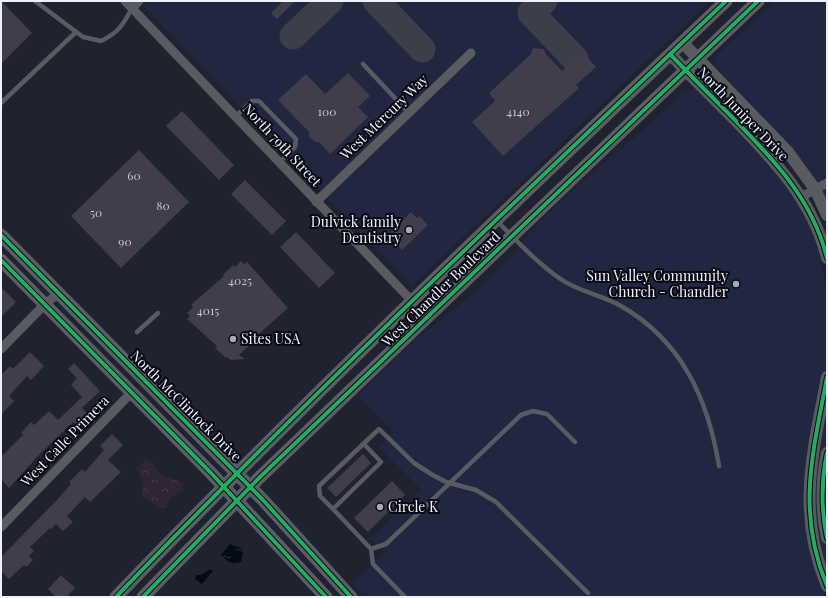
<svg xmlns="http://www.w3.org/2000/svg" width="828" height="598" viewBox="0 0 828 598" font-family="'Playfair Display',serif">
<defs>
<pattern id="park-crowns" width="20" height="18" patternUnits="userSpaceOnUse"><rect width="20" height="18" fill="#312535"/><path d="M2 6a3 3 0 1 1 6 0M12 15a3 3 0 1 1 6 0" fill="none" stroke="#453a49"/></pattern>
<pattern id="water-ripples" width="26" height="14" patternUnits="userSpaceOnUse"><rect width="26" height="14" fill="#030c14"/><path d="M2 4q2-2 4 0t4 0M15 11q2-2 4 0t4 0" fill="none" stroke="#283037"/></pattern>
</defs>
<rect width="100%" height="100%" fill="#1f222f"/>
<g fill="#212641">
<path d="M139,1H710L412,286Z"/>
<path d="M776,1H827V199L812,175L794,152L715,66L716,55Z"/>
<path d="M695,89L782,178L795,196L809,222L819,249L827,293V597H364L352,584L385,552L371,538L421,489L379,447L394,431L358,395L410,345L471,295L511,257L534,227L579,184L642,131L683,92Z"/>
</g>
<path fill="url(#park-crowns)" d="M146,459L152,463L160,474L183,483L182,491L170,497L166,507L159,508L142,496L143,482L137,468Z"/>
<g fill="url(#water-ripples)">
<path d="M230,544L241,548L243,553L241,562C232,565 228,562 221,555Z"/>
<path d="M210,569L213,571L202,584L195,579L196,575H201Z"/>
</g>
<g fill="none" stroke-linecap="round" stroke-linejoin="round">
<g stroke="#3c3e49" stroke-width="27">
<path d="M376,1L422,49"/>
<path d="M544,1L531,13L575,59"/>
<path d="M293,36L330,1"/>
</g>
</g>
<g fill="#3f3e4a">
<path d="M1,1L32,33L1,64Z"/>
<path d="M283,1H295L277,19L271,13Z"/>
<path d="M533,48L544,49L546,54L562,71L583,52L596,67L576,85L579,88L503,156L472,122L495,101L489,93L531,54Z"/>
<path d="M348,73L370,96L358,107L368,117L330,154L319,142H315L309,137V132L278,100L306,74L325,94Z"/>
<path d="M182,111L234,165L219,180L166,126Z"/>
<path d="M139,150L189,202L121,268L71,216Z"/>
<path d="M245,180L286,221L272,235L231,194Z"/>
<path d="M411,212L417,218L419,216L428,225L402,250L388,235Z"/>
<path d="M296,232L335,273L319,288L280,247Z"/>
<path d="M241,261L244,264L247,262L288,308L249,343L250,345L239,355L245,359L231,360L227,357L226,358L215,348L217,346L187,319L190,316L187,313L193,307L191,305L224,276L223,275L233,265L235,267Z"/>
<path d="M1,287L16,302L1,317Z"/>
<path d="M30,352L44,366L31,380L27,376L9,396L14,401L1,415V375L10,366L13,369Z"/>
<path d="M74,363L100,391L82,408L88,415L77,426L73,422L37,457L9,488L1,479V457L23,435L21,433L31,422L34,425L49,411L58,420L82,397L71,385L77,378L68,369Z"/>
<path d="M112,434L123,445L108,460L121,472L90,502L85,497L67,516L73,522L63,531L56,524L51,529L50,528L30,547L34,551L29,556L33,560L26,567L24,565L9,579L1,571V557L57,500L71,484L69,482L82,469L85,472L104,450L100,446Z"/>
<path d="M363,454L371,463L336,497L327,488Z"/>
<path d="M392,481L405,495L368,532L354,518Z"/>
<path d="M61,575L75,588L67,597H56L48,589Z"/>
</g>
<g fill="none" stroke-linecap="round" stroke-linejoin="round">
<g stroke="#585c60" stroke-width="4.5">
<path d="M35,1L83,37L101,41C118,33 123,25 132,8"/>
<path d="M363,64L409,113"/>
<path d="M1,103L76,32"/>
<path d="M236,116L252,101H259L296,139L295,147L279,163"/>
<path d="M497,221C518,242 538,264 562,280C580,292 602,295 621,306C682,341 708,399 719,466"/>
<path d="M137,332L158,313"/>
<path d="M364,444L381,462L333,509L371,549L373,564L405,597"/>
<path d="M333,509L320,496L319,486L379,429L414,463L431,474L446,482L476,490L496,502L588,593"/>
<path d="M371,549L386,544L521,415L533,411L547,414L575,442"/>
</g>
<g stroke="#585c60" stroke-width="9">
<path d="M125,1L412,301"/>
<path d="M132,8L139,1"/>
<path d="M801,197L827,183"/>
<path d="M316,202L471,53"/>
<path d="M1,349L45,304L59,293"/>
<path d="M1,527L132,392"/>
</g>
<g stroke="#585c60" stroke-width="12">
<path d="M682,42L788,152L815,189L827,215"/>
<path d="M670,54C691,76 712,97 734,119C774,160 813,200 827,258"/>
<path d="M827,377C813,453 796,511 827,586"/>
<path d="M827,453C821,482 821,510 827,538"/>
</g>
<g stroke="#5a5e65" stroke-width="13">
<path d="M1,235L263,500L351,597"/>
<path d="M1,260L211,473L326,597"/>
<path d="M116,597C313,392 520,197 726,1"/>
<path d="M143,597L260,477L758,1"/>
</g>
<g stroke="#070913" stroke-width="6">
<g id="cycleway">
<path d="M670,54C691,76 712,97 734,119C774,160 813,200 827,258"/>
<path d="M1,235L263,500L351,597"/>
<path d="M1,260L211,473L326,597"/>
<path d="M827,377C813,453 796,511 827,586"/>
<path d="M827,453C821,482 821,510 827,538"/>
<path d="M116,597C313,392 520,197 726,1"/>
<path d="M143,597L260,477L758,1"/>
</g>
</g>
<use href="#cycleway" stroke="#26ab63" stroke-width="4"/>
</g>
<g fill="#a6a9b6" stroke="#070913" stroke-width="1.5">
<circle cx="409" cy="230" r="4"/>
<circle cx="736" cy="284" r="4"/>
<circle cx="233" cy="339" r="4"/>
<circle cx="380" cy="507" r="4"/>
</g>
<g text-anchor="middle" stroke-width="4" stroke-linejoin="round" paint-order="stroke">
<g font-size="12" fill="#c2c5d2">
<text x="327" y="116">100</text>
<text x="518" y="116">4140</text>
<text x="134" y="180">60</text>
<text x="163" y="210">80</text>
<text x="96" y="217">50</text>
<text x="125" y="246">90</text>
<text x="240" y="285">4025</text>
<text x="208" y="315">4015</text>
</g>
<g font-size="14" fill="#eef2ff" stroke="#070913">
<text transform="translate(743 114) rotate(46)" y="5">North Juniper Drive</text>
<text transform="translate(384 117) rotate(-44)" y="5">West Mercury Way</text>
<text transform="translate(282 145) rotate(47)" y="5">North 79th Street</text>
<text transform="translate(441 289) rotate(-44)" y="5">West Chandler Boulevard</text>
<text transform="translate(186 406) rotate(45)" y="5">North McClintock Drive</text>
<text transform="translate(65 441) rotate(-46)" y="5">West Calle Primera</text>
</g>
<g font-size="14" fill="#eef2ff" stroke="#070913" text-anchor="end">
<text x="401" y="227">Dulvick family<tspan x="401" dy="16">Dentistry</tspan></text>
<text x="728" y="281">Sun Valley Community<tspan x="728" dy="16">Church - Chandler</tspan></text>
<text x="241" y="344" text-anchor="start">Sites USA</text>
<text x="388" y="512" text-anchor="start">Circle K</text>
</g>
</g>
<rect width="828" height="598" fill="none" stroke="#eef2ff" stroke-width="4"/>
</svg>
